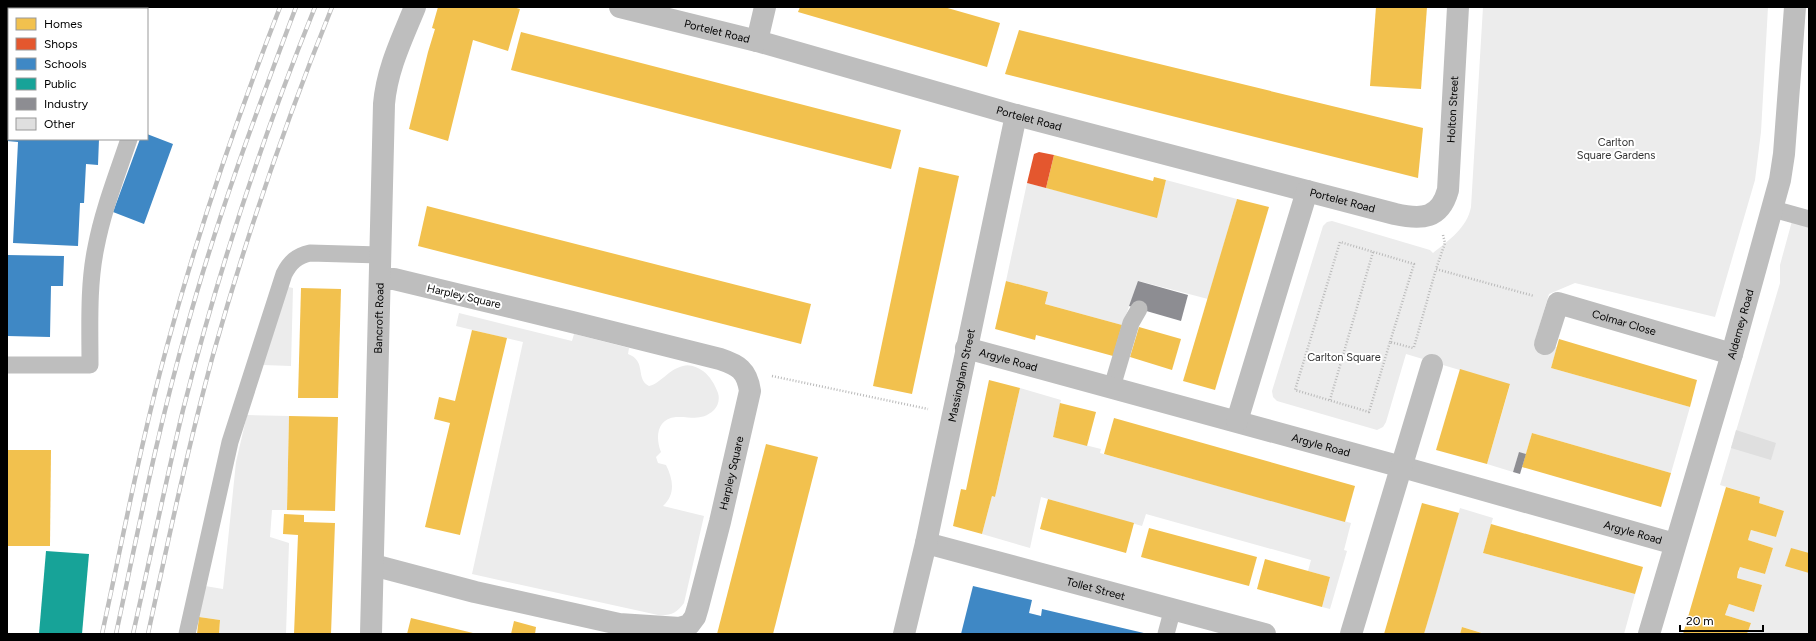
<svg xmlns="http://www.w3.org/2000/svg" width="1816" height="641" viewBox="0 0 1816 641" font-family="Figtree,sans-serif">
<rect width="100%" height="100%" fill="#fff"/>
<g fill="#ececec">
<path d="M1483,7H1768L1761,132L1755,180L1715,317L1575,283L1549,294L1535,340L1557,347L1551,368L1690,407L1671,473L1532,433L1526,454L1519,453L1513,472L1487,464L1510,385L1406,354L1386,422L1383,427L1377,430L1277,401L1273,397L1272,391L1323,226L1327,222L1332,221L1430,250L1433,253C1449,240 1467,228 1471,207Z"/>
<path d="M1166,180L1237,199L1208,299L1139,281L1122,325L1045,304L1048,292L1006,281L1027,183L1066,193L1161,200Z"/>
<path d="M1792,221L1809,226V634H1747L1751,623L1725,615L1729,604L1754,612L1762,585L1737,578L1740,567L1765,574L1773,548L1748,540L1751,530L1776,537L1784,511L1759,503L1760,497L1720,485L1780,283V265Z"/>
<path d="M288,287L293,288L291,366L263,365Z"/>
<path d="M459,313L572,341L574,334L629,348L628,354C647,361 635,379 649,386C660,384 669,369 683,366C690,364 697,367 703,371C710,376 715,385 718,393C720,399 718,406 714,410C701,422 691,416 676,417C657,419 655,437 661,452L656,457L658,463L666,465C673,479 676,494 663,506L704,516L684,603C677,613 670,616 658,615L472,574L523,342L456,326Z"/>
<path d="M1020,388L1061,400L1053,437L1101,449L1100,453L1351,523L1344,550L1347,551L1330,609L1322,607L1330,577L1308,571L1311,560L1146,514L1142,526L1041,497L1030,548L982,534L992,496L995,497Z"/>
<path d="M247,415L289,416L287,510H272L270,537L289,543L286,634H219L220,620L199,617L205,586L223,589L236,462Z"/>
<path d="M1460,508L1493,518L1483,553L1635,594L1624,634H1486L1462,627L1460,634H1424Z"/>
</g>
<g fill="#f2c14e">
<path d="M438,7H513L520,9L508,51L473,40L448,141L409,129L428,52L435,29L432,28Z"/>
<path d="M800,7H944L1000,23L987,67L798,12Z"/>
<path d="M1376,7H1427L1421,89L1370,86Z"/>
<path d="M1019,30L1423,128L1418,178L1005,74Z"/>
<path d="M521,32L901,130L891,169L511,70Z"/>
<path d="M1054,155L1153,181L1154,177L1166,180L1157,218L1046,188Z"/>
<path d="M919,167L959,176L912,394L873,386Z"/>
<path d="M1237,199L1269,207L1215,390L1183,381Z"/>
<path d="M427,206L811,304L801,344L418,246Z"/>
<path d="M1006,281L1048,292L1045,304L1122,325L1113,356L1036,335L1035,340L995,329Z"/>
<path d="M301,288L341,289L338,398H298Z"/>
<path d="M1139,327L1181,339L1172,370L1130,357Z"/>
<path d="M472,330L507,338L460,535L425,527L450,423L434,419L439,397L455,401Z"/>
<path d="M1559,339L1697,380L1690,407L1551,368Z"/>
<path d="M1460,369L1510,384L1487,464L1436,450Z"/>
<path d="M989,380L1020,388L995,497L992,496L982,534L953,526L961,489L966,490Z"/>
<path d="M1060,403L1096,412L1087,446L1053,437Z"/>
<path d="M289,416L338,417L335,511L287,510Z"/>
<path d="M1114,418L1355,486L1345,522L1104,454Z"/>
<path d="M1532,433L1671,473L1661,507L1522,467Z"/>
<path d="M766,444L818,457L773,634H717Z"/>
<path d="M7,450H51L50,546H7Z"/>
<path d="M1726,487L1760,497L1759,503L1784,511L1776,537L1751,530L1748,540L1773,548L1765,574L1740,567L1738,572L1737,578L1762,585L1754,612L1729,604L1725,615L1751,623L1747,634H1683Z"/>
<path d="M1048,499L1134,523L1126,553L1040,529Z"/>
<path d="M1422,503L1459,513L1437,590L1424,634H1384Z"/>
<path d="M284,514L304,515V522L335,523L331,634H294L298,535L283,534Z"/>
<path d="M1491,524L1643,567L1635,594L1483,553Z"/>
<path d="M1149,528L1257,557L1249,586L1141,557Z"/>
<path d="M1791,548L1809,553V573L1785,566Z"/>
<path d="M1265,559L1330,577L1322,607L1257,589Z"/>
<path d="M199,617L220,620L219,634H197Z"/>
<path d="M411,618L473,633V634H407Z"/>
<path d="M514,621L536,627L535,634H511Z"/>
<path d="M1462,627L1485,634H1460Z"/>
</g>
<path fill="#e4572e" d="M1039,152L1054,155L1046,188L1027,183L1034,154Z"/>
<g fill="#3f88c5">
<rect x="23" y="7" width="124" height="2"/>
<path d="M8,97L9,139H99L98,165L86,164L84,203H80L78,246L13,243L18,142L7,141Z"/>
<path d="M147,134L173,144L144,224L113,212L140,139H147Z"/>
<path d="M7,255L64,256L63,286H51L50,337L7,336Z"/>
<path d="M973,586L1032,600L1029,613L1041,616L1042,609L1148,634H961Z"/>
</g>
<path fill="#17a398" d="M46,551L89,554L82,634H39Z"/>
<g fill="#8d8d92">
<path d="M1138,281L1188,295L1181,321L1129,306Z"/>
<path d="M1519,452L1526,454L1520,474L1513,472Z"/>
</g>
<path fill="#dfdfdf" d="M1736,430L1776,443L1771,460L1731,448Z"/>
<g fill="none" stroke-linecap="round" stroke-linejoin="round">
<g stroke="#b9b9b9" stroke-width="2.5" stroke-dasharray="1 2" stroke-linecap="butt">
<path d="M1443,235L1445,243L1436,269L1534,296"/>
<path d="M1390,342L1414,264L1340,242L1295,390L1369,412L1390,342L1413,348"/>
<path d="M1414,347L1436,269"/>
<path d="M772,376L928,409"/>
<path d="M1330,400L1373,252"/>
</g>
<g stroke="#bebebe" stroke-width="17">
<path d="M1773,209L1809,219"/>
<path d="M7,365H90C90,326 88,285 96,247C103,210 117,175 129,139"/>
<path d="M1112,387L1131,323L1139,309"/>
<path d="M187,634L230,442L284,274C290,262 297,256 310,253L380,255"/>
<path d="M1166,634L1173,608"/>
</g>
<g stroke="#bebebe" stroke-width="22">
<path id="s1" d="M620,7L757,41L1016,115L1395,214C1422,220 1440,219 1448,190L1458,7"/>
<path d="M757,41L765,7"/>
<path id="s2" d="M1545,344L1558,303L1732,354"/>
<path id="s3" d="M966,348L1402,467L1675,544"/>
<path d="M1237,421L1307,191"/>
<path id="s4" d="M926,543L1265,634"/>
<path id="s5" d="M373,565L475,592L619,624L680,628L689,625L695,617L698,607L720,522L750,391C747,370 738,365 720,359L572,322L394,279H380"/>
<path id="s6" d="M371,634L384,104C387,69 402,39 415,7"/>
<path id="s7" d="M904,634L926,543L1016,115"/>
<path d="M1351,634L1432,365"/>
<path id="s8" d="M1649,634L1732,354L1780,180L1784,154L1795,7"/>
</g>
<g stroke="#bebebe" stroke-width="4.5">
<g id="rail">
<path d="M102,634C123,538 141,441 167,346C198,231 237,118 280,7"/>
<path d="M116,634C138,531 158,428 187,327C217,218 256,113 296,7"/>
<path d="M133,634C150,559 165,484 183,410C218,272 262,138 315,7"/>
<path d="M148,634C168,541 188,447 213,355C246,237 286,121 332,7"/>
</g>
</g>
<use href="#rail" stroke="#fff" stroke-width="3" stroke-dasharray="9" stroke-linecap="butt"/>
</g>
<g text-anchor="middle" stroke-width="4" stroke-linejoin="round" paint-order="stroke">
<g font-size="11" fill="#000" stroke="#fff">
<text dy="4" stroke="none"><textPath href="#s1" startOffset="100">Portelet Road</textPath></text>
<text dy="4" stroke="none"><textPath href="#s1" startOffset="950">Holton Street</textPath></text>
<text dy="4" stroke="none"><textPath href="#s1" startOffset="424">Portelet Road</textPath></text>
<text dy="4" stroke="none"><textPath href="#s1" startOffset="748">Portelet Road</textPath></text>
<text transform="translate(464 296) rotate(13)" y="4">Harpley Square</text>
<text dy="4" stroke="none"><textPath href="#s6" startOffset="316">Bancroft Road</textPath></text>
<text dy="4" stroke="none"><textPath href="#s2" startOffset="112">Colmar Close</textPath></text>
<text dy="4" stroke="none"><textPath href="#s8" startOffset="323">Alderney Road</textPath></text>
<text dy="4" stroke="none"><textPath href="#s3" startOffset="44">Argyle Road</textPath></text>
<text dy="4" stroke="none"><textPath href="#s7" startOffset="265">Massingham Street</textPath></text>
<text dy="4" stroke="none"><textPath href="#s3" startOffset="368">Argyle Road</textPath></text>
<text dy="4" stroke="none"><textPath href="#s5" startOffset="482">Harpley Square</textPath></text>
<text dy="4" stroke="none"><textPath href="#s3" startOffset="692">Argyle Road</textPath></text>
<text dy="4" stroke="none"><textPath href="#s4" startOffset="176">Tollet Street</textPath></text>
</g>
<g font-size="11" fill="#333" stroke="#fff">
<text x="1616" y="146">Carlton<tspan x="1616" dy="13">Square Gardens</tspan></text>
<text x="1344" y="361">Carlton Square</text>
</g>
</g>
<rect width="1816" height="641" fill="none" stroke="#000000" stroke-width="16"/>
<rect x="8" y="8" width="140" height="132" fill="#ffffff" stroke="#999999"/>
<rect x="16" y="18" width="20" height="12" fill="#f2c14e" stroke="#999999"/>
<text x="44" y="28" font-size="12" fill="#000000">Homes</text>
<rect x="16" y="38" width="20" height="12" fill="#e4572e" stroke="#999999"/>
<text x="44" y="48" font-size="12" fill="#000000">Shops</text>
<rect x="16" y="58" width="20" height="12" fill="#3f88c5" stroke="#999999"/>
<text x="44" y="68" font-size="12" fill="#000000">Schools</text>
<rect x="16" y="78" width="20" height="12" fill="#17a398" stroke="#999999"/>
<text x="44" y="88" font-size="12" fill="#000000">Public</text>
<rect x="16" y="98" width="20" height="12" fill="#8d8d92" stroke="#999999"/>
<text x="44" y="108" font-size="12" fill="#000000">Industry</text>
<rect x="16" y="118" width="20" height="12" fill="#dfdfdf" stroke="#999999"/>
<text x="44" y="128" font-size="12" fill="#000000">Other</text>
<path d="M1680 625v6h83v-6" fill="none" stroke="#000000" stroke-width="2"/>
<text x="1686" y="625" font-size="12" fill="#000000" stroke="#ffffff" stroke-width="3" paint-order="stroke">20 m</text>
</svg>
